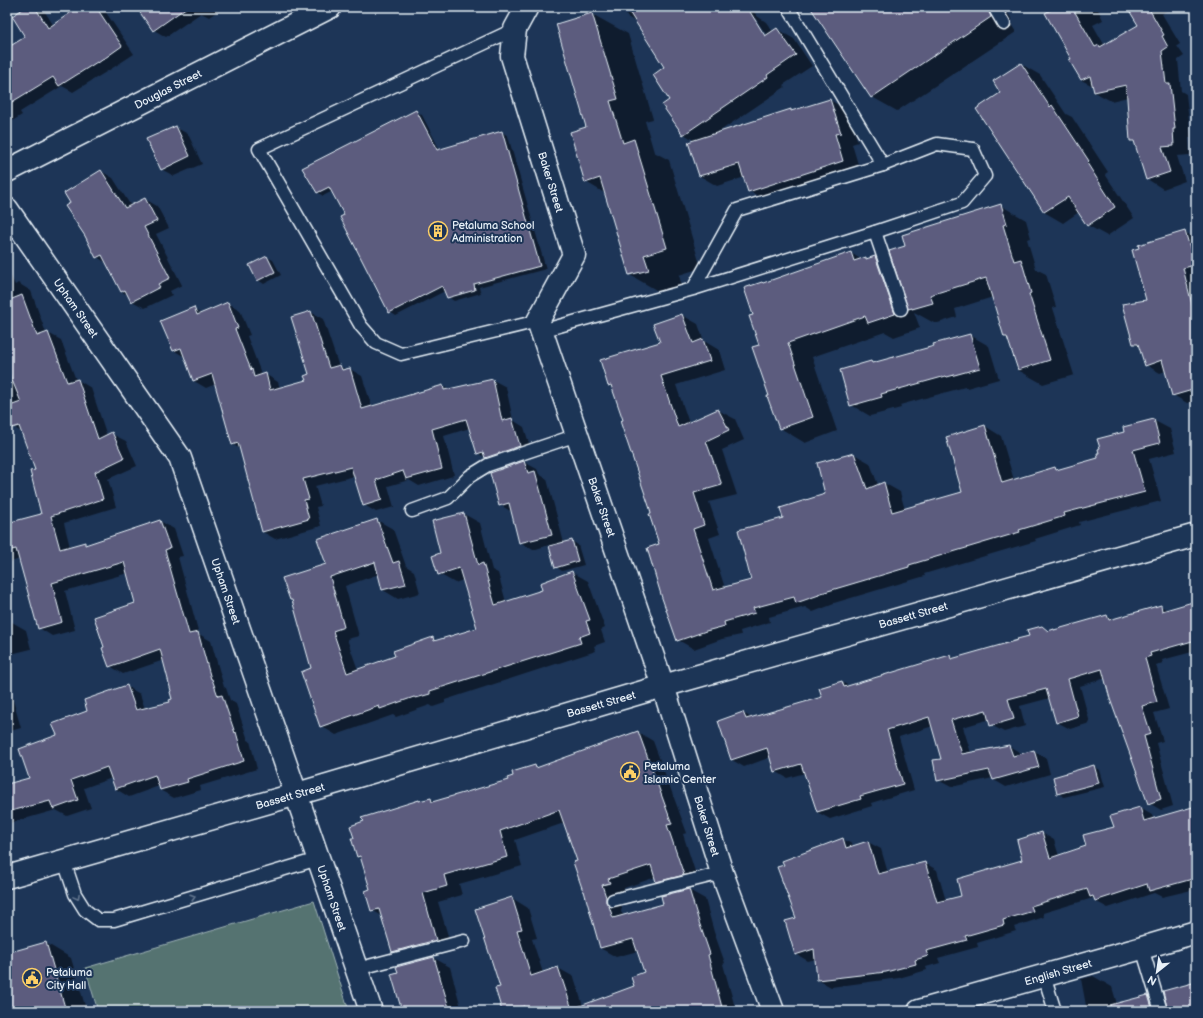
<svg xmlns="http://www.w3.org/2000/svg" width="1203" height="1018" viewBox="0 0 1203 1018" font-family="'Balsamiq Sans',sans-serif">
<rect width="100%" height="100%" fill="#1d3557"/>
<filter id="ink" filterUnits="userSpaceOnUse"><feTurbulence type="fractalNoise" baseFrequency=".025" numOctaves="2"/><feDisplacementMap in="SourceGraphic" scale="8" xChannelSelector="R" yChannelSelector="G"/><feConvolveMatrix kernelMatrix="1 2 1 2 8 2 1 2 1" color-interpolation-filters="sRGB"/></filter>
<g filter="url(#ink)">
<path fill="#557371" stroke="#9eb2b4" d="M314,901L349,1011H98L85,968Z"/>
<g fill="#0007" fill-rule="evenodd">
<path d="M28,7H37L45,12L54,26L81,7H101L103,8L134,54L111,69L73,92L62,86L20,112L22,115L7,124V60L26,37Z"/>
<path d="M137,7H224L209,17L201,13L166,37L154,30Z"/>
<path d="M625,7H751L757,16L766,22L773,32L777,29L794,39L812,66L783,85L785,87L717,133L791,110L793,112L830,100L847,110L858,142L852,144L860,171L767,201L749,191L745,177L717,186L700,176L690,143L695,141L684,134L671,100L665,68L638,23L627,17ZM753,18H755L769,39L767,40Z"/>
<path d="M811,7H1004L1012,20V26L1016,32L897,111L872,97Z"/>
<path d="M1058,7H1097L1103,20L1093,25L1105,46L1139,25L1129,7H1168L1169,9L1162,14L1180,44L1177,46L1184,56L1178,60L1181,91L1186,94L1191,138H1189L1190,155L1177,156L1185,181L1163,189L1147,179L1136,143L1131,141L1128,97L1111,101L1094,92L1093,86L1081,80L1072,59Z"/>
<path d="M592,14L628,34L653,119L645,121L654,152L669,160L701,268L679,275L683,290L665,295L630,275L606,194L586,182L588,128L557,24Z"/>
<path d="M1021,64L1040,75L1066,114L1072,117L1108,172L1105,174L1134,218L1107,236L1087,225L1079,212L1063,223L1044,212Z"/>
<path d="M416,111L422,115L440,150L502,132L508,136L546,269L479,287L481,293L454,301L448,297L445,291L396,316L390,312L345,216L333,191L323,196L317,192Z"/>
<path d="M175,127L188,134L202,164L174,176L161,169Z"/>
<path d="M101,171L113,178L131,206L145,199L157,206L169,228L156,234L182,285L170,291L172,295L145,308L132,301L130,296L122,292L108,264L97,257L72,203Z"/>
<path d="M1000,205L1026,220L1031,238L1027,239L1036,269L1046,274L1056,307L1053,308L1074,375L1043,384L1018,370L1008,339L1005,337L993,297L955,309L957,317L938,323H934L914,312L920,328L894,337L885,332L812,357L837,431L805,443L780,428L770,396L754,315L765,284L851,253L862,260L866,258L868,260L875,257L896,269L906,247Z"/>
<path d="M1185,232L1196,239V401L1187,403L1173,395L1166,371L1160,373L1146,365L1140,347L1134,344L1147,300Z"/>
<path d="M267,257L273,260L281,275L264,284L258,280Z"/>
<path d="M7,268L15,285L18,283L31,291L46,333H48L61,340L76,380H78L91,388L107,436L112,434L126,441L137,466L108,479L116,507L64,523L70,547L84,543L88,545L160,521L174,529L183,556L178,557L199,634L211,641L224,687L226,688L230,700L236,704L248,740L250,741L257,769L200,786L201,790L174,798L160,790L159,786L129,797L116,789L112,778L84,788L91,808L67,816L56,810L10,823L11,825L7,826V785L31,779L58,736L89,712L126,686L140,694L145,709L171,703L173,700L164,660L123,674L110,666L136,603L128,573L65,591L75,630L52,636L39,628L20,559L7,563V522L10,523L42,515L36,471L23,433L13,427L10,421L7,422Z"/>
<path d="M228,303L240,310L250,335L247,336L262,376L265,374L278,382L280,388L307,380L310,375L311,312L323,319L339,367L340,366L346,370L350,369L362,376L372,407L443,386L449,390L493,380L506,387L513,420L524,427L532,453L490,460L477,453L470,428L444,436L454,475H452L453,476L419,486L409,480L388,486L394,507L376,512L364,505L355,476L315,486L321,506L316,507L321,526L275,539L263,532L241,449L233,445L216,384L206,388L194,381L185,357L173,350L193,309L202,314Z"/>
<path d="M682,315L698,324L704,341L719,350L725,370L676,385L689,423L718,410L735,419L744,440L722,450L737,495L709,502L720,534L709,538L725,588L752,580L785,518L826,495L854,454L870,463L878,485L884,483L900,492L905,510L963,493L985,426L1001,436L1014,480L1055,468L1059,471L1099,459L1125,432L1153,420L1170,429L1176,452L1149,459L1161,501L1079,522L1080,525L1035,539L1036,541L924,574L925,576L834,603V604L813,612L805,607L769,617L770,622L740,631L741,635L722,639L694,649L678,640L660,545L652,514L613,388L608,385L661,343Z"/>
<path d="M970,335L989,346L999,379L967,388L965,387L900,405L901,408L870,416L851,405L871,362L874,364L936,347L935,344Z"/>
<path d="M524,462L537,469L539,474L547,479L564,543L572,541L578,545L584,565L562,571L556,567L549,545L533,550L520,542L512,512L500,505L491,473Z"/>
<path d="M464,514L480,523L492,570L498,573L506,602L543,590L572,572L588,581L605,628L601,630L605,642L594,646L596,651L445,700V703L433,707L430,705L396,717L393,715L336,735L321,726L313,669L293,601L290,600L327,564L377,520L393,529L406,566L414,571L420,593L398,599L383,590L379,574L345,586L359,636L347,639L358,670L396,657L433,639L437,641L478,629L463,580L455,583L439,574L442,554Z"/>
<path d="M1196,602V651L1162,660L1163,663L1156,665L1169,709L1154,713L1163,741L1156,743L1173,806L1161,810L1149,803L1106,678L1080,686L1090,723L1070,729L1057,722L1050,698L1020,706L1025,726L1004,732L991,725L990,719L963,727L971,753L1009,746L1021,753L1022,754L1034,751L1046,758L1050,774L1006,787L994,780L993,778L951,787L938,780L942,759L933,726L899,737L914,790L871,803L872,806L830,819L817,812L805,773L787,778L775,771L771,757L744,767L732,760L719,722L743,713L752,718L823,697L842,682L849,686L950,656L955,659L1048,631H1055L1107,616L1114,620L1160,606L1168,610Z"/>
<path d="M12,622L26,630L31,649L7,655V623Z"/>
<path d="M7,691L11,693L21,728L7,732Z"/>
<path d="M638,732L653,741L687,833L683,834L699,884L673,890L657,881L656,877L624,888L625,892L618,894L622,907L621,912L624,916L664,904L689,890L705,899L714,932L725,963L723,964L736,1011H503L501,987L512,898L528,908L537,938L532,939L543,973L558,968L574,977L583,1006L635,986L645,973L638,951L616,957L600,948L579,862L564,823L515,840L522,866L459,884L462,895L438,902L452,949L409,961L393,951L382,916L372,910V890L361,858L358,857L420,801L431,799L436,802L509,781L534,766L539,768Z"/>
<path d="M1094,766L1100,770L1105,787L1064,797L1058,793Z"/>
<path d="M1196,807V889L1162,897L1154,893L1108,908L1095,901L1093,898L1043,913L1044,917L1014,927L1016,931L977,943L978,947L938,958L940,963L926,967L927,970L899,978L831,987L818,980L816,959L808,961L796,954L797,919L843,839L855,846L868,842L881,849L888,873L925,863L937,870L946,901L962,897L1023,860L1042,833L1054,840L1059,856L1088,847L1115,828L1140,808L1152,815L1153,819Z"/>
<path d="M46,943L71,958L86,1009L89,1011H7V954Z"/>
<path d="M434,958L450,967L462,1011H409Z"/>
<path d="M1093,976L1112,987L1117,1004L1148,996L1168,1007L1196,983V1011H1087L1081,979Z"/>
</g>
<g fill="#5b5c7e" stroke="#e8f1f8">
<path d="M26,7H35L48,28L79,7H96L122,46L98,63L97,62L59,86L53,77L7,105V48L25,37L12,16Z"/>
<path d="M136,7H187L153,31Z"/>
<path d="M626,7H747L765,36L777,28L796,55L767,75L768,77L683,135L662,105L669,100L653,75L664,67Z"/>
<path d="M810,7H987L991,17L871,98Z"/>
<path d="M1056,7H1072L1095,47L1099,45L1100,47L1138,25L1127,7H1148L1164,35L1162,36L1168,47L1162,51L1166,84H1170L1175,129H1173L1174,146L1162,147L1170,172L1146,180L1134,141H1130L1126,85L1094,92L1090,76L1081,80L1069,60L1071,59L1045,13Z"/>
<path d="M592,13L618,99L610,101L623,143L634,139L667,248L644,255L649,270L629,275L600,178L585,183L570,132L586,127L556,24Z"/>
<path d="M1021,63L1050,107L1052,105L1089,161L1087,163L1115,207L1087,226L1068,197L1044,212L976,109L1000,93L993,81Z"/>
<path d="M830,99L841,133L835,134L843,161L748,192L739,164L699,176L688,142L791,109V111Z"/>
<path d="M416,110L437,150L502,131L540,266L474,284L475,290L447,298L442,286L389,313L340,217L344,215L329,187L317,193L302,168Z"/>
<path d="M176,126L190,156L161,170L146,139Z"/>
<path d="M101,170L125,208L145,198L157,221L144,227L170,278L158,284L160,287L131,302L125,290L121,292L102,255L96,258L85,236L65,206L70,203L64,193Z"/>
<path d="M1001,204L1007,224L1003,225L1014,261L1021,259L1031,293L1029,294L1050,360L1018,370L1007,337H1004L986,278L930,295L933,303L912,309V308L908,309L889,251L905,246L902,235Z"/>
<path d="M1185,231L1195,265L1183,268L1196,321V389L1172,396L1162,360L1145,366L1138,344H1133L1122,304L1146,300L1132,250L1139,248L1138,245Z"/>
<path d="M851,252L854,261L866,257V259L875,256L895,314L868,323L865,316L788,343L813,417L779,429L767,396H769L752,347L759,345L749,316L753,315L744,288L762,282L763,283Z"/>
<path d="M267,256L275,272L257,281L249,265Z"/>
<path d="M22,295L37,336L48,332L67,382L78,379L98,439L112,432L124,458L95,472L103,499L51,516L60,549L85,542V545L160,520L170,548L165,550L189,634L198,632L211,679H212L218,696L222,695L235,733L236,732L244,761L187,779L188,782L160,790L155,775L115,789L107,767L71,780L78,800L53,809L50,801L7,812V784L29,778L19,749L57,735L52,724L87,711L84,700L127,685L136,710L170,702L169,700L172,699L170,692L171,691L160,649L109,667L102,648L104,647L94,617L135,603L124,562L52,583L62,622L38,629L16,549L7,551V523L41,514L30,471L35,470L19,426L12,428L7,414V407L21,402L7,368V301Z"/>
<path d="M228,302L238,328L235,329L251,370L252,369L254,377L266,373L270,390L306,380L304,376L309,374L291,317L311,311L329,368L340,365L342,370L350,368L362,409L443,385L444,390L493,379L502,421L512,418L520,446L485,458L483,452L477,454L466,419L432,429L442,469L406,479L403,471L376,480L382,500L363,506L351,467L303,479L309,499L304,500L309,519L262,532L238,443L232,445L212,374L193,381L181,348L173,351L160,321L194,307L197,315Z"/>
<path d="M682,314L693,343L703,339L710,361L661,376L678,427L718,409L729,430L706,441L722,485L694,493L704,525L693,529L713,590L751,580L738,530L783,518L780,508L825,494L817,463L854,453L867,489L884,482L892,512L962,492L946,437L985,425L1002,483L1055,467L1056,470L1098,458L1097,453H1099L1098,449L1100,448L1097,439L1124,432L1123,427L1154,419L1160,443L1133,450L1145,492L1064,513L1065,516L1019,530L1020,532L909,565V567L818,594L819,595L796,603L794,597L753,608L755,613L724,622L725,626L706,631L677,641L662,598L647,548L659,544L649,514H651L650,509L620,421L623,420L611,385L608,386L600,360L660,342L653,324Z"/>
<path d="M970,334L980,368L947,377L946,376L881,394L882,397L850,406L840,370L871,361L872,363L934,346L933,344Z"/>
<path d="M524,461L528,473L535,471L541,493V494L552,535L519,543L509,503L499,506L490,473Z"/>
<path d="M464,513L478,565L483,563L495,605L542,590L540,583L572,571L590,620L586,621L590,633L579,637L581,643L430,691V694L416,698L414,697L380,709L379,706L320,727L301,672L311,668L292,600H290L282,578L326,564L317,539L377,519L393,563L399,561L406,584L382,590L375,562L330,577L344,627L333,631L347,673L395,656L393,651L433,637L434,641L477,628L459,568L438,575L432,556L440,553L432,521Z"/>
<path d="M572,540L578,561L555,568L549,546Z"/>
<path d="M1196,601V640L1150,653L1151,656L1145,658L1157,702L1142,706L1151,734L1144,736L1161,799L1148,804L1110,699L1102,669L1068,679L1078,716L1056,723L1046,689L1008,699L1014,719L990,726L986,710L951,720L962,754L1009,745L1013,756L1034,750L1039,767L993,780L989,770L937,781L933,760L941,759L929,717L887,730L903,784L860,796L861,799L817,812L801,764L774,772L767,748L731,760L718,721L743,712L746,719L822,697L819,688L842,681L844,687L950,655L951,659L1018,640L1017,639L1029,636L1027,630L1042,626L1048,631L1054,629V630L1107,615L1109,620L1161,605L1162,611Z"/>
<path d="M638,731L672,824L667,825L684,875L656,882L651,865L608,879L610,883L602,885L606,897V902L609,906L613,918L663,904L661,896L689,889L699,922L710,954L708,955L723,1011H525L524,1006L507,1011H502L495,988L500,987L475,909L512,897L522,929L517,930L531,976L558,967L572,1009L634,986L631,977L644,972L633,939L600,948L584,891H583L573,862L577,861L559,810L500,831L507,857L444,875L447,886L423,893L436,940L392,952L379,909L371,911L365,891L370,889L360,856L357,857L351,838H354L350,826L364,821L361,818L419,800V801L431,798L432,802L508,780L507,778L513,776L512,772L535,765L536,768Z"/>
<path d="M1094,765L1099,783L1057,794L1053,777Z"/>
<path d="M1196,806V878L1149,891L1147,884L1095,901L1093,896L1090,897L1087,889L1031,906L1033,911L1003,920L1004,925L965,936L967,940L926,951L928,956L915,960L916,964L886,972L817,980L814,949L795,955L785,921L796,918L777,867L784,865L782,861L843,838L846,848L868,841L878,874L925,862L937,902L961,896L957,879L1022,860L1017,840L1042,832L1050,858L1086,846L1083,835L1114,827L1110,816L1140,807L1144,821Z"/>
<path d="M46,942L66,1011H7V953Z"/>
<path d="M434,957L450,1011H402L391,974L398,972L396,967Z"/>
<path d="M1196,982V1011H1168L1163,991Z"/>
<path d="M1148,995L1153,1011H1111L1110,1005Z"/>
</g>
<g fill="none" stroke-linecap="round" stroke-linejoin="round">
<g stroke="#e8f1f8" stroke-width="15">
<g id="service">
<path d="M788,7L883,165"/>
<path d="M994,7L1004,24"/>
<path d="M515,29L259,149L361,326L376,343L401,354L538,321"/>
<path d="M875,232L901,309"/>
<path d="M541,331L693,289L875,232L962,203L985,176L973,149L937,144L883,165L737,210L693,289"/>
<path d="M412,511L448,498L470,476L488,465L577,435"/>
<path d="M64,861L75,894L85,910L98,920H114L318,859"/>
<path d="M613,900L722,873"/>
<path d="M1142,948L1161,1011"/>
<path d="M357,969L464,941"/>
<path d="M1044,976L1055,1011"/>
</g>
</g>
<g stroke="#e8f1f8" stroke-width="25">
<g id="minor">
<path d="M527,7L515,29L512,56L574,255L538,321L663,686L722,873L773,1011"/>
<path d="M7,171L330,7"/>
<path d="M7,209L180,458L371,1011"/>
<path d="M7,877L297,794L663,686L1196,535"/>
<path d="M919,1011L1142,948L1196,932"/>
</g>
</g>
<use href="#service" stroke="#1d3557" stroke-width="12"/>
<use href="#minor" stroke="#1d3557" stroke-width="22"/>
</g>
<defs><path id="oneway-chevron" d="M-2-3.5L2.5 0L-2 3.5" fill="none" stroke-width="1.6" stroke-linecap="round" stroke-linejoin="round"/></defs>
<g stroke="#64778f">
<use href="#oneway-chevron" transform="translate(77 897) rotate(62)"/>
<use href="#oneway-chevron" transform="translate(193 897) rotate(-17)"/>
</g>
</g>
<defs>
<g id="building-ring" transform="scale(1)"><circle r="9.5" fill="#1d3557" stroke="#ffd166" stroke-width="1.5"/><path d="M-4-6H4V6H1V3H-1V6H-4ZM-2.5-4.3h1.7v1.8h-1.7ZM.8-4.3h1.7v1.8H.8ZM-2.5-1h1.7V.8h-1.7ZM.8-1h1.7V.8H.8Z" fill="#ffd166"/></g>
<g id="civic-ring" transform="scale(1)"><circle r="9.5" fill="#1d3557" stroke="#ffd166" stroke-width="1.5"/><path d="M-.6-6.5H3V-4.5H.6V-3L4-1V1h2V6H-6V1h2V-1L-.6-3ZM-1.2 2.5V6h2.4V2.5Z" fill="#ffd166"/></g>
</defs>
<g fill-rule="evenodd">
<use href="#building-ring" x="438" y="231"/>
<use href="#civic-ring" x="630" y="772"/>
<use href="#civic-ring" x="32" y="978"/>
</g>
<g text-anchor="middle" stroke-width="4" stroke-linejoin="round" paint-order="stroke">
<g font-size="11" fill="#e8f1f8" stroke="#1d3557">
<text transform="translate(168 89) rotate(-27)" y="4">Douglas Street</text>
<text transform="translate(551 182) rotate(73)" y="4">Baker Street</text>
<text transform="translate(76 308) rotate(55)" y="4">Upham Street</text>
<text transform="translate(602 507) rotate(71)" y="4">Baker Street</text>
<text transform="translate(226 591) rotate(71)" y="4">Upham Street</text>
<text transform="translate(913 615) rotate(-16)" y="4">Bassett Street</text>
<text transform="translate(601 704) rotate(-16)" y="4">Bassett Street</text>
<text transform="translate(290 796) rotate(-16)" y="4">Bassett Street</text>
<text transform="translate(707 826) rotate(73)" y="4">Baker Street</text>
<text transform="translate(332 898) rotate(71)" y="4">Upham Street</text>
<text transform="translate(1058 972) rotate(-16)" y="4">English Street</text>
</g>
<g font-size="11" fill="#e8f1f8" stroke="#1d3557" text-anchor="start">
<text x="452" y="229">Petaluma School<tspan x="452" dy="13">Administration</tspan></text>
<text x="644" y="770">Petaluma<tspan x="644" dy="13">Islamic Center</tspan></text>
<text x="46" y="976">Petaluma<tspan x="46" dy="13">City Hall</tspan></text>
</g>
</g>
<rect width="1203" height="1018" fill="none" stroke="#1d3557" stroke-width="24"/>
<rect x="12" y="12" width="1179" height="994" fill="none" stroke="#e8f1f8" stroke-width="1.5" filter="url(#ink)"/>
<g transform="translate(1157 972) rotate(210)" stroke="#1d3557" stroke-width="3" paint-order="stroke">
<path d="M0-3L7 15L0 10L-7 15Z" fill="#e8f1f8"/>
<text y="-6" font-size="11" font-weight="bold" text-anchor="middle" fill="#e8f1f8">N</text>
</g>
</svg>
